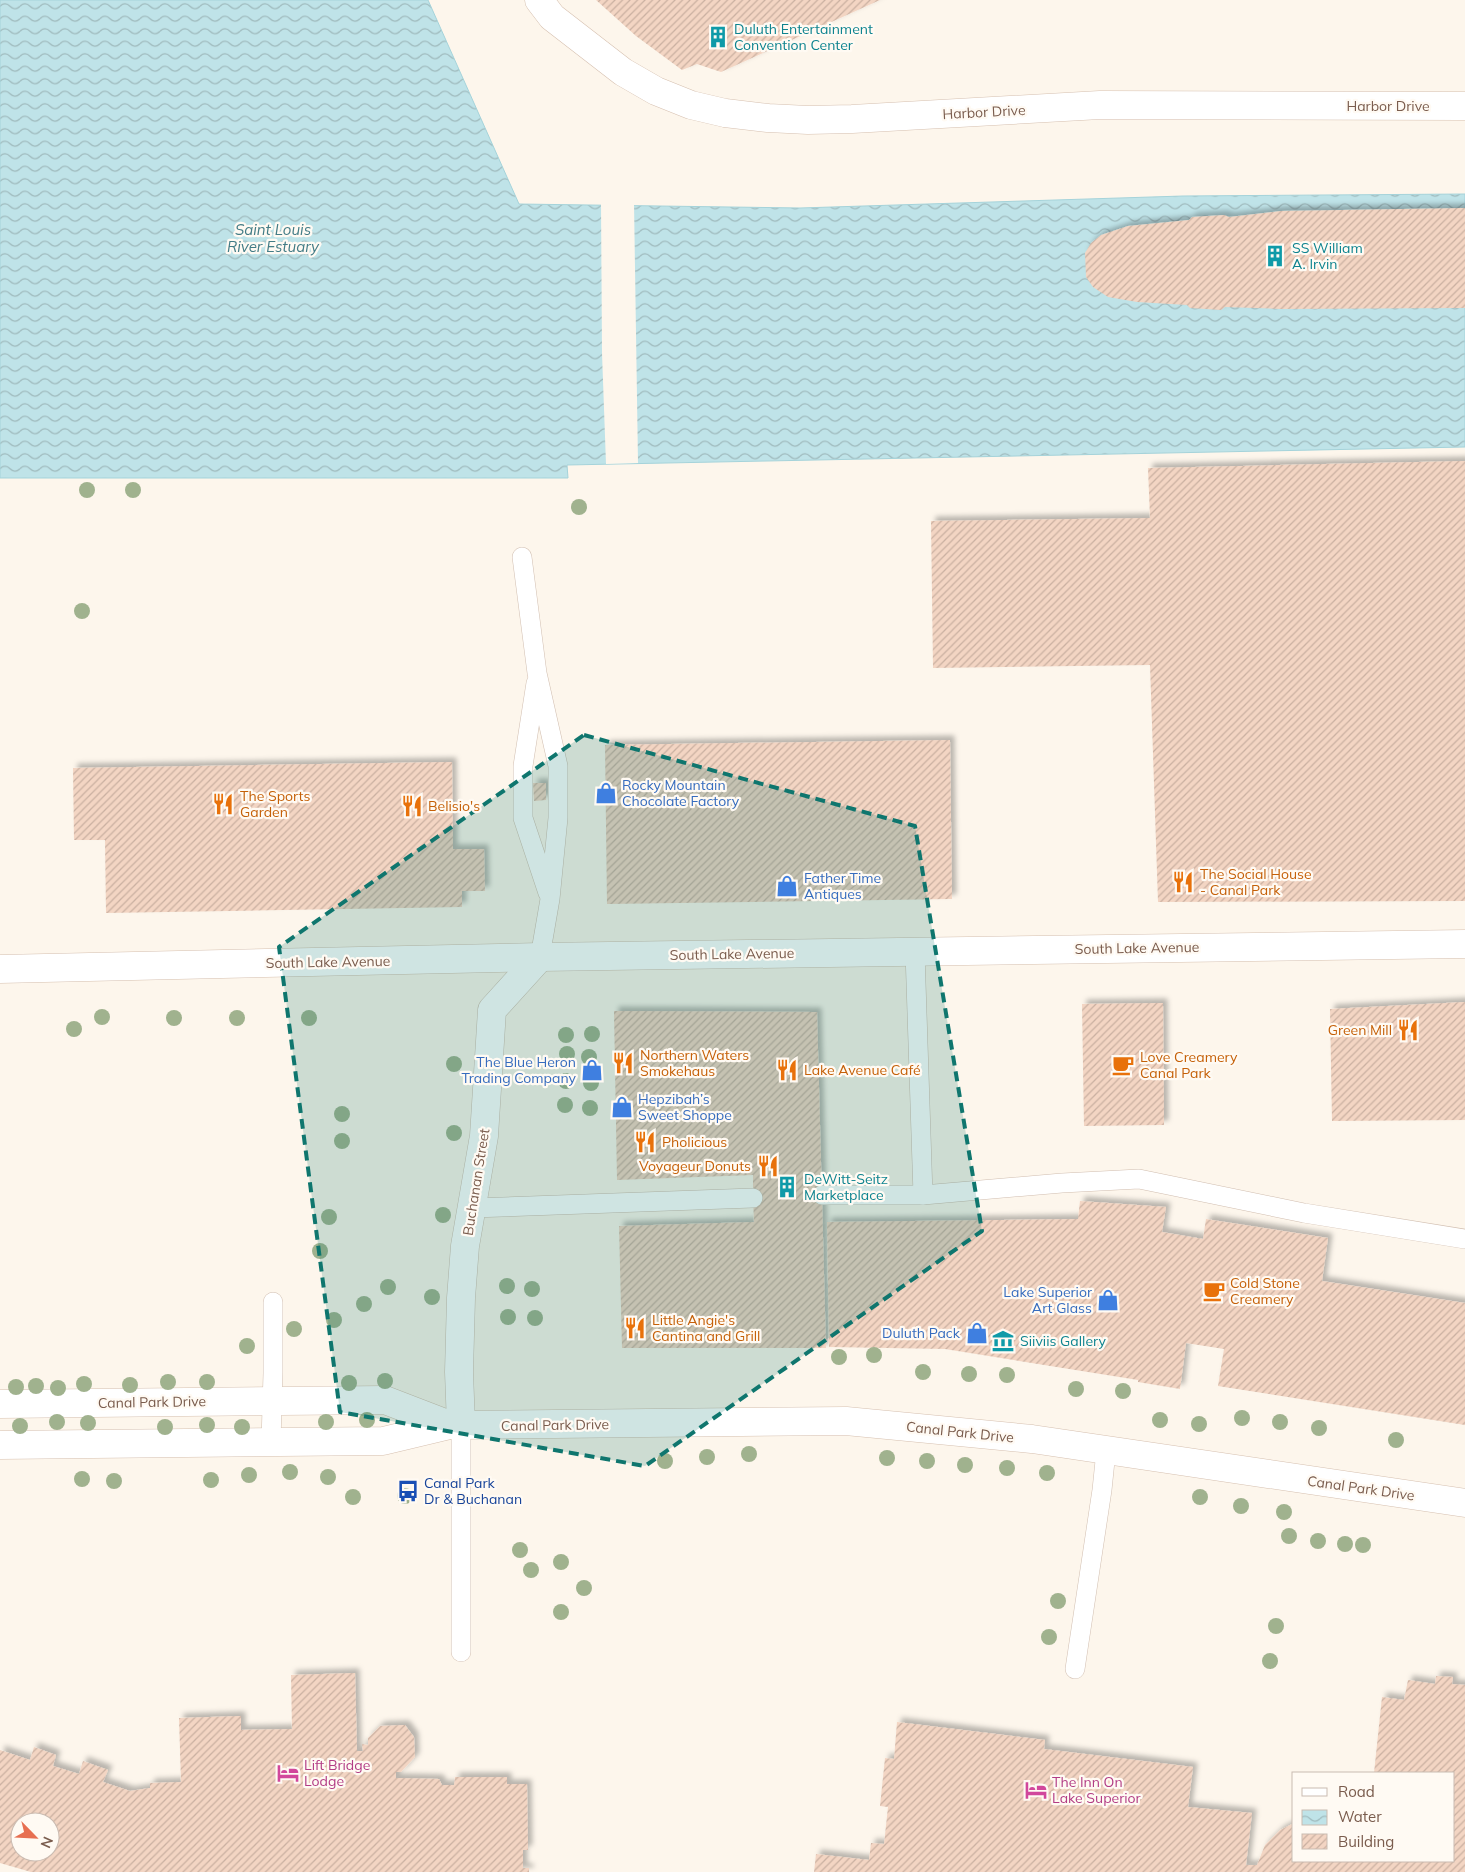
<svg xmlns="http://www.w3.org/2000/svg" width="1465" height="1872" viewBox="0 0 1465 1872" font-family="Mulish,sans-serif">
<defs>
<pattern id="water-waves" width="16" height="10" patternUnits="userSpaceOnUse" patternTransform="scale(1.25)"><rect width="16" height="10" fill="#bfe3e8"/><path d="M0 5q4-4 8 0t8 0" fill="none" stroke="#a0bbbe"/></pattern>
<pattern id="building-hatch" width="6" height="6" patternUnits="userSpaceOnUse" patternTransform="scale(1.25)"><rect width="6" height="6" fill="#f3d5c3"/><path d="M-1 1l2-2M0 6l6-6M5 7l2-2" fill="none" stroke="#cab0a1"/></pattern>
<filter id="shadow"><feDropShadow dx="4.5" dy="-4.5" stdDeviation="2.5" flood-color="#0004"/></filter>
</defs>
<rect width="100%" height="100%" fill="#fdf6ec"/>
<path fill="url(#water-waves)" stroke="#a5d3da" d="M0,0H428L519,204L800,208L1183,196L1465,194V447L567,465L568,478H0Z"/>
<path fill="#fdf6ec" d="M601,203H634L638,463L606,464L602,353Z"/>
<g fill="url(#building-hatch)" fill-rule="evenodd" filter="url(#shadow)">
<path d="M596,0H880L721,72L697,64L682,70L636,36Z"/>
<path d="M1465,208V308L1281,309L1225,307L1221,310L1190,308L1187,305L1137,302L1108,297L1093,287L1086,277L1085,253L1091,243L1101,235L1128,226L1189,220L1192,217L1224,215L1229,217L1281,211Z"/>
<path d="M1465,461V901L1158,902L1150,665L933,668L931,521L1150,518L1148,468Z"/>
<path d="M950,740L952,899L607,904L605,745Z"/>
<path d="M452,762L453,849H484L485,891H462V907L106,913L105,840H74L73,768Z"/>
<path d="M533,783H546V800L534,801Z"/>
<path d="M1465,1002V1120L1332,1121L1330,1009Z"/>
<path d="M1163,1003L1164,1125L1084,1126L1082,1004Z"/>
<path d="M614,1011L817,1012L826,1348H622L619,1226L754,1222L753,1198V1175L617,1180Z"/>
<path d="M1080,1201L1166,1207L1162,1232L1203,1239L1206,1219L1328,1238L1322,1281L1465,1303V1425L1218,1386L1224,1349L1186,1343L1180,1389L1138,1382V1380L945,1349L829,1347L827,1222L1078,1219Z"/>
<path d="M355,1673L357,1751H363L362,1744L368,1745V1738L380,1726L405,1725L414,1737L415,1757L401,1772H396V1778L439,1779L442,1785H454L455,1777H507V1784H527L528,1850H523V1868H529V1872H31L0,1863V1750L30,1760L34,1747L56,1755L53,1766L79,1774L83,1761L108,1770L103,1782L130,1791L150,1788V1783L181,1782L179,1718L241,1716V1730L292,1729L291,1675ZM20,1822H50V1852H20Z"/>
<path d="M1436,1676L1453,1677L1452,1684L1465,1685V1872H814L816,1854L869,1860L871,1843L884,1844L888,1807L880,1806L885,1758L894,1759L897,1722L1045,1740L1044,1749L1193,1767L1188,1807L1252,1813L1246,1865H1257L1265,1845L1280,1830L1294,1823V1861H1454V1773H1374L1382,1697L1404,1700L1408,1680L1435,1684Z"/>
</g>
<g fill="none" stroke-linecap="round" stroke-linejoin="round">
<g stroke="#d1beb0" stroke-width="20">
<g id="lane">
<path d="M522,557L537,673L558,766V818L550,899L540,957"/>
<path d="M536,683L523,766V818L548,893"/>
<path d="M915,952L923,1195L1062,1183L1139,1179L1304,1213L1465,1239"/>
<path d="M822,1195H923"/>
<path d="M472,1208L753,1198"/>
<path d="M461,1425V1652"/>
<path d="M271,1442L273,1373V1302"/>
<path d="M1075,1669L1102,1490L1106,1451"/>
</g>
</g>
<g stroke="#d1beb0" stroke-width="29">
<path id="street" d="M461,1425L459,1372L461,1298L465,1246L484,1136L492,1010L540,957"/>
</g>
<g stroke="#d6c0b0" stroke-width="29">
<g id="secondary">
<path d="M539,0L552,17L623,72L656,91L691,105L725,113L768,118L808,120L852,119L1100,105L1465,106"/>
<path d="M0,969L540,957L1465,944"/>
<path d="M0,1404L385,1400L450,1425H461L846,1421L1032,1439L1465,1503"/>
<path d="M0,1445L383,1441L450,1425"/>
</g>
</g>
<use href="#lane" stroke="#fff" stroke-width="19"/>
<use href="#street" stroke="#fff" stroke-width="28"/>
<use href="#secondary" stroke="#fff" stroke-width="28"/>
</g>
<g fill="#a0b28e">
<circle cx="87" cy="490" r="8"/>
<circle cx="133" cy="490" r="8"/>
<circle cx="579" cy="507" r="8"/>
<circle cx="82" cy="611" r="8"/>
<circle cx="102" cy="1017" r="8"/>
<circle cx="174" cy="1018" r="8"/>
<circle cx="237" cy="1018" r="8"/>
<circle cx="309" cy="1018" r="8"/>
<circle cx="74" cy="1029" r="8"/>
<circle cx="592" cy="1034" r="8"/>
<circle cx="566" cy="1035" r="8"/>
<circle cx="567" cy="1054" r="8"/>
<circle cx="589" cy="1057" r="8"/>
<circle cx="454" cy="1064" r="8"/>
<circle cx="566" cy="1081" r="8"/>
<circle cx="591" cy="1083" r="8"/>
<circle cx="565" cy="1105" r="8"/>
<circle cx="590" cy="1108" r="8"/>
<circle cx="342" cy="1114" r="8"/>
<circle cx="454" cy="1133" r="8"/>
<circle cx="342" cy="1141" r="8"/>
<circle cx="443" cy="1215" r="8"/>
<circle cx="329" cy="1217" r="8"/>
<circle cx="320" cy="1251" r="8"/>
<circle cx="507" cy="1286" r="8"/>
<circle cx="388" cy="1287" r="8"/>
<circle cx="532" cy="1289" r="8"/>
<circle cx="432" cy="1297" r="8"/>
<circle cx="364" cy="1304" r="8"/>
<circle cx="508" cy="1317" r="8"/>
<circle cx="535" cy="1318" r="8"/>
<circle cx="334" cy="1320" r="8"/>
<circle cx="294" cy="1329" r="8"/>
<circle cx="247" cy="1346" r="8"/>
<circle cx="874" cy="1355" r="8"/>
<circle cx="839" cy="1357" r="8"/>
<circle cx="923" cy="1372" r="8"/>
<circle cx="969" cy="1374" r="8"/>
<circle cx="1007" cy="1375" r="8"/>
<circle cx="385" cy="1381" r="8"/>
<circle cx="168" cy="1382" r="8"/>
<circle cx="207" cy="1382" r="8"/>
<circle cx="349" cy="1383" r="8"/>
<circle cx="84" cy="1384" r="8"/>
<circle cx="130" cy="1385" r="8"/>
<circle cx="36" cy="1386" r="8"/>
<circle cx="16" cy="1387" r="8"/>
<circle cx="58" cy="1388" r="8"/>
<circle cx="1076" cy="1389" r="8"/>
<circle cx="1123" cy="1391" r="8"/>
<circle cx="1242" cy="1418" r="8"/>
<circle cx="367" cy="1420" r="8"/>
<circle cx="1160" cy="1420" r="8"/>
<circle cx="57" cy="1422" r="8"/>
<circle cx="326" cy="1422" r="8"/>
<circle cx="1280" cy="1422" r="8"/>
<circle cx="88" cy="1423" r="8"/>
<circle cx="1199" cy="1424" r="8"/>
<circle cx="207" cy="1425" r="8"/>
<circle cx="20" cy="1426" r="8"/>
<circle cx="165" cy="1427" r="8"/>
<circle cx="242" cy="1427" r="8"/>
<circle cx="1319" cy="1428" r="8"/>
<circle cx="1396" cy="1440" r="8"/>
<circle cx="749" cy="1454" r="8"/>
<circle cx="707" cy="1457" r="8"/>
<circle cx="887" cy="1458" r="8"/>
<circle cx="665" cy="1461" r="8"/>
<circle cx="927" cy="1461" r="8"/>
<circle cx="965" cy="1465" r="8"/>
<circle cx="1007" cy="1468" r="8"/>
<circle cx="290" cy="1472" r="8"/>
<circle cx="1047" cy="1473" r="8"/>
<circle cx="249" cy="1475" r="8"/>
<circle cx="328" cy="1477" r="8"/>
<circle cx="82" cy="1479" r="8"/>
<circle cx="211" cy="1480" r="8"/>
<circle cx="114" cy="1481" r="8"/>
<circle cx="405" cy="1496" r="8"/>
<circle cx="353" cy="1497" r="8"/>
<circle cx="1200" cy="1497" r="8"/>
<circle cx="1241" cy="1506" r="8"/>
<circle cx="1284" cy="1512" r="8"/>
<circle cx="1289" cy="1536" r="8"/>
<circle cx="1318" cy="1541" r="8"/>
<circle cx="1345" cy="1544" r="8"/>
<circle cx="1363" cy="1545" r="8"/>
<circle cx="520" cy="1550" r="8"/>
<circle cx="561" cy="1562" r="8"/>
<circle cx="531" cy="1570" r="8"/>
<circle cx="584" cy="1588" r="8"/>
<circle cx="1058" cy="1601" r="8"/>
<circle cx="561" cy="1612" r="8"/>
<circle cx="1276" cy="1626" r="8"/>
<circle cx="1049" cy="1637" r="8"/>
<circle cx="1270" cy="1661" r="8"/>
</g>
<path fill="#0f766e" fill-opacity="0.2" stroke="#0f766e" stroke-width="4" stroke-dasharray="10 6" stroke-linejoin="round" d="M584,735L915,826L982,1231L645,1466L340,1412L279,947Z"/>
<defs>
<g id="building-bare" transform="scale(1.725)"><path d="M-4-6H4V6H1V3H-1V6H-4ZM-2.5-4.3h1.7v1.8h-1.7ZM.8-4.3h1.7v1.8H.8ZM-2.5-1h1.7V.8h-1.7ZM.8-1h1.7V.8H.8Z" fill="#0f9aa8" stroke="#fffaf3" stroke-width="2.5" paint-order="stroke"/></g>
<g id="shop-bare" transform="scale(1.725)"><path d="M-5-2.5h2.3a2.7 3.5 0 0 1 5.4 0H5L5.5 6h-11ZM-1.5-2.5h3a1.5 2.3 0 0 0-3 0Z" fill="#3f7fe0" stroke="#fffaf3" stroke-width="2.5" paint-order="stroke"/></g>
<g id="restaurant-bare" transform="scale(1.725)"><path d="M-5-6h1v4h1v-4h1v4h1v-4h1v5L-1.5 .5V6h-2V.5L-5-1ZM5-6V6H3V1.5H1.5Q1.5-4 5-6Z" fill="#e8710a" stroke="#fffaf3" stroke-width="2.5" paint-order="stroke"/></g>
<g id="cafe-bare" transform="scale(1.725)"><path d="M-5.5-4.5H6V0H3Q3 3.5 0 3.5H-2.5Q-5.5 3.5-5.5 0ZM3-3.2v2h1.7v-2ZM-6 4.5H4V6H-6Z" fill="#e8710a" stroke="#fffaf3" stroke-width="2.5" paint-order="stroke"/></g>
<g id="museum-bare" transform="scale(1.725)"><path d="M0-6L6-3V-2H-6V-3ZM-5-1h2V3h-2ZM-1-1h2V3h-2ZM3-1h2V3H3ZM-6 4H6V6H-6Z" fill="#0f9aa8" stroke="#fffaf3" stroke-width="2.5" paint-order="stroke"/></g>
<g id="bus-bare" transform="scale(1.725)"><path d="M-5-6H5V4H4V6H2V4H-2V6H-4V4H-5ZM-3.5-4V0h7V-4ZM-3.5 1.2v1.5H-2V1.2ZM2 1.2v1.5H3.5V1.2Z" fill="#1a4fb4" stroke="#fffaf3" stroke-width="2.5" paint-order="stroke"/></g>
<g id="hotel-bare" transform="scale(1.725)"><path d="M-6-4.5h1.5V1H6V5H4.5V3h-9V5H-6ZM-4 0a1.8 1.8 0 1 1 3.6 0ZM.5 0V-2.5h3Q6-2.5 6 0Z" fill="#d1479c" stroke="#fffaf3" stroke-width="2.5" paint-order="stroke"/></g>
</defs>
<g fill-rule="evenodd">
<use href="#building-bare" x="718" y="37"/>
<use href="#building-bare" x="1275" y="256"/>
<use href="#shop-bare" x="606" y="793"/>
<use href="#restaurant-bare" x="223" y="804"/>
<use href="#restaurant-bare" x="412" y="806"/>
<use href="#restaurant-bare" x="1183" y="882"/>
<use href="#shop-bare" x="787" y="886"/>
<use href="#restaurant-bare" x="1408" y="1030"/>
<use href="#restaurant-bare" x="623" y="1063"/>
<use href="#cafe-bare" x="1123" y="1065"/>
<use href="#shop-bare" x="592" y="1070"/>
<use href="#restaurant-bare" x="787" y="1070"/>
<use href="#shop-bare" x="622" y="1107"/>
<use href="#restaurant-bare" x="645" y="1142"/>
<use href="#restaurant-bare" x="768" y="1166"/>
<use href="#building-bare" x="787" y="1187"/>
<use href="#cafe-bare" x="1214" y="1291"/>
<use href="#shop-bare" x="1108" y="1300"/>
<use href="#restaurant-bare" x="635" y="1328"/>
<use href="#shop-bare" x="977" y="1333"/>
<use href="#museum-bare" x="1003" y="1341"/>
<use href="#bus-bare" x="408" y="1491"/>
<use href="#hotel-bare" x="288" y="1773"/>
<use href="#hotel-bare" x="1036" y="1790"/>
</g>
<g text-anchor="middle" stroke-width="4.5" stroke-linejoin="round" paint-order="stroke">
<g font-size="14" fill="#0d838f" stroke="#fffaf3" text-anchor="start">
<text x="734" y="34">Duluth Entertainment<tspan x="734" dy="16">Convention Center</tspan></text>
<text x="1292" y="253">SS William<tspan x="1292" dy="16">A. Irvin</tspan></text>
<text x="804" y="1184">DeWitt-Seitz<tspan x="804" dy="16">Marketplace</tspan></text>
<text x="1020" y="1346">Siiviis Gallery</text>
</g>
<g font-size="14" fill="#7a5c4d" stroke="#fffaf3">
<text x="1388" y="111">Harbor Drive</text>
<text transform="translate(984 112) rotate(-3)" y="5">Harbor Drive</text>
<text transform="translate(1137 948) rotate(-1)" y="5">South Lake Avenue</text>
<text transform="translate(732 954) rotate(-1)" y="5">South Lake Avenue</text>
<text transform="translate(328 962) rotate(-1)" y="5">South Lake Avenue</text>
<text transform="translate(476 1182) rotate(-81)" y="5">Buchanan Street</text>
<text transform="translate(152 1402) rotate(-1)" y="5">Canal Park Drive</text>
<text transform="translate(555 1425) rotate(-1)" y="5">Canal Park Drive</text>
<text transform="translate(960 1432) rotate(6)" y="5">Canal Park Drive</text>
<text transform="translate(1361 1488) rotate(8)" y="5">Canal Park Drive</text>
</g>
<g font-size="14" fill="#366cbe" stroke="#fffaf3" text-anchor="start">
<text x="622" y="790">Rocky Mountain<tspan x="622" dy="16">Chocolate Factory</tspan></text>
<text x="804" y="883">Father Time<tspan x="804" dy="16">Antiques</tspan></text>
<text x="576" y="1067" text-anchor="end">The Blue Heron<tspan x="576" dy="16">Trading Company</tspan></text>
<text x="638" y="1104">Hepzibah’s<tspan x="638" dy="16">Sweet Shoppe</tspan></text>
<text x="1092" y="1297" text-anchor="end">Lake Superior<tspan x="1092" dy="16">Art Glass</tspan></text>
<text x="960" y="1338" text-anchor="end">Duluth Pack</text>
</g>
<g font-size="14" fill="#c56008" stroke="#fffaf3" text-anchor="start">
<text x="240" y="801">The Sports<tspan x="240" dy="16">Garden</tspan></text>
<text x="428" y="811">Belisio's</text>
<text x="1200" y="879">The Social House<tspan x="1200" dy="16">- Canal Park</tspan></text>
<text x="1392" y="1035" text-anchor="end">Green Mill</text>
<text x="640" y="1060">Northern Waters<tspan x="640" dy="16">Smokehaus</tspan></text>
<text x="1140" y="1062">Love Creamery<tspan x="1140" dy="16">Canal Park</tspan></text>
<text x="804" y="1075">Lake Avenue Café</text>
<text x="662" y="1147">Pholicious</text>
<text x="751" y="1171" text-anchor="end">Voyageur Donuts</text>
<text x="1230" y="1288">Cold Stone<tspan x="1230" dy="16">Creamery</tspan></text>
<text x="652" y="1325">Little Angie's<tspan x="652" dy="16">Cantina and Grill</tspan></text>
</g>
<g font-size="14" fill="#164399" stroke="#fffaf3" text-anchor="start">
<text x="424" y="1488">Canal Park<tspan x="424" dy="16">Dr &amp; Buchanan</tspan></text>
</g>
<g font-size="14" fill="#b23c85" stroke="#fffaf3" text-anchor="start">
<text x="304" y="1770">Lift Bridge<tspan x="304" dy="16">Lodge</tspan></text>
<text x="1052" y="1787">The Inn On<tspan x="1052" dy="16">Lake Superior</tspan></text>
</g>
<g font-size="15" font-style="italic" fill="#437c86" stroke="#fffaf3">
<text x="273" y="235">Saint Louis<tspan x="273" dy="17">River Estuary</tspan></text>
</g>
</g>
<rect x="1292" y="1772" width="162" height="90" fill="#fffaf3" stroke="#cabbb1"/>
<rect x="1302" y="1788" width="25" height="8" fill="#ffffff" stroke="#cabbb1"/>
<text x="1338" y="1797" font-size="15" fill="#7a5c4d">Road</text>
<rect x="1302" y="1810" width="25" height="15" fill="url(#water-waves)" stroke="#cabbb1"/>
<text x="1338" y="1822" font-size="15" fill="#7a5c4d">Water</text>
<rect x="1302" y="1834" width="25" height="15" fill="url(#building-hatch)" stroke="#cabbb1"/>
<text x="1338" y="1847" font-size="15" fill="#7a5c4d">Building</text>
<g transform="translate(35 1837) rotate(114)"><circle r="24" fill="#fffaf3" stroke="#cabbb1"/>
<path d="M0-4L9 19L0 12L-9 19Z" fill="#e76f51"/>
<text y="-8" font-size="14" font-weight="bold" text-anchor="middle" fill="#7a5c4d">N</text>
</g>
</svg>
